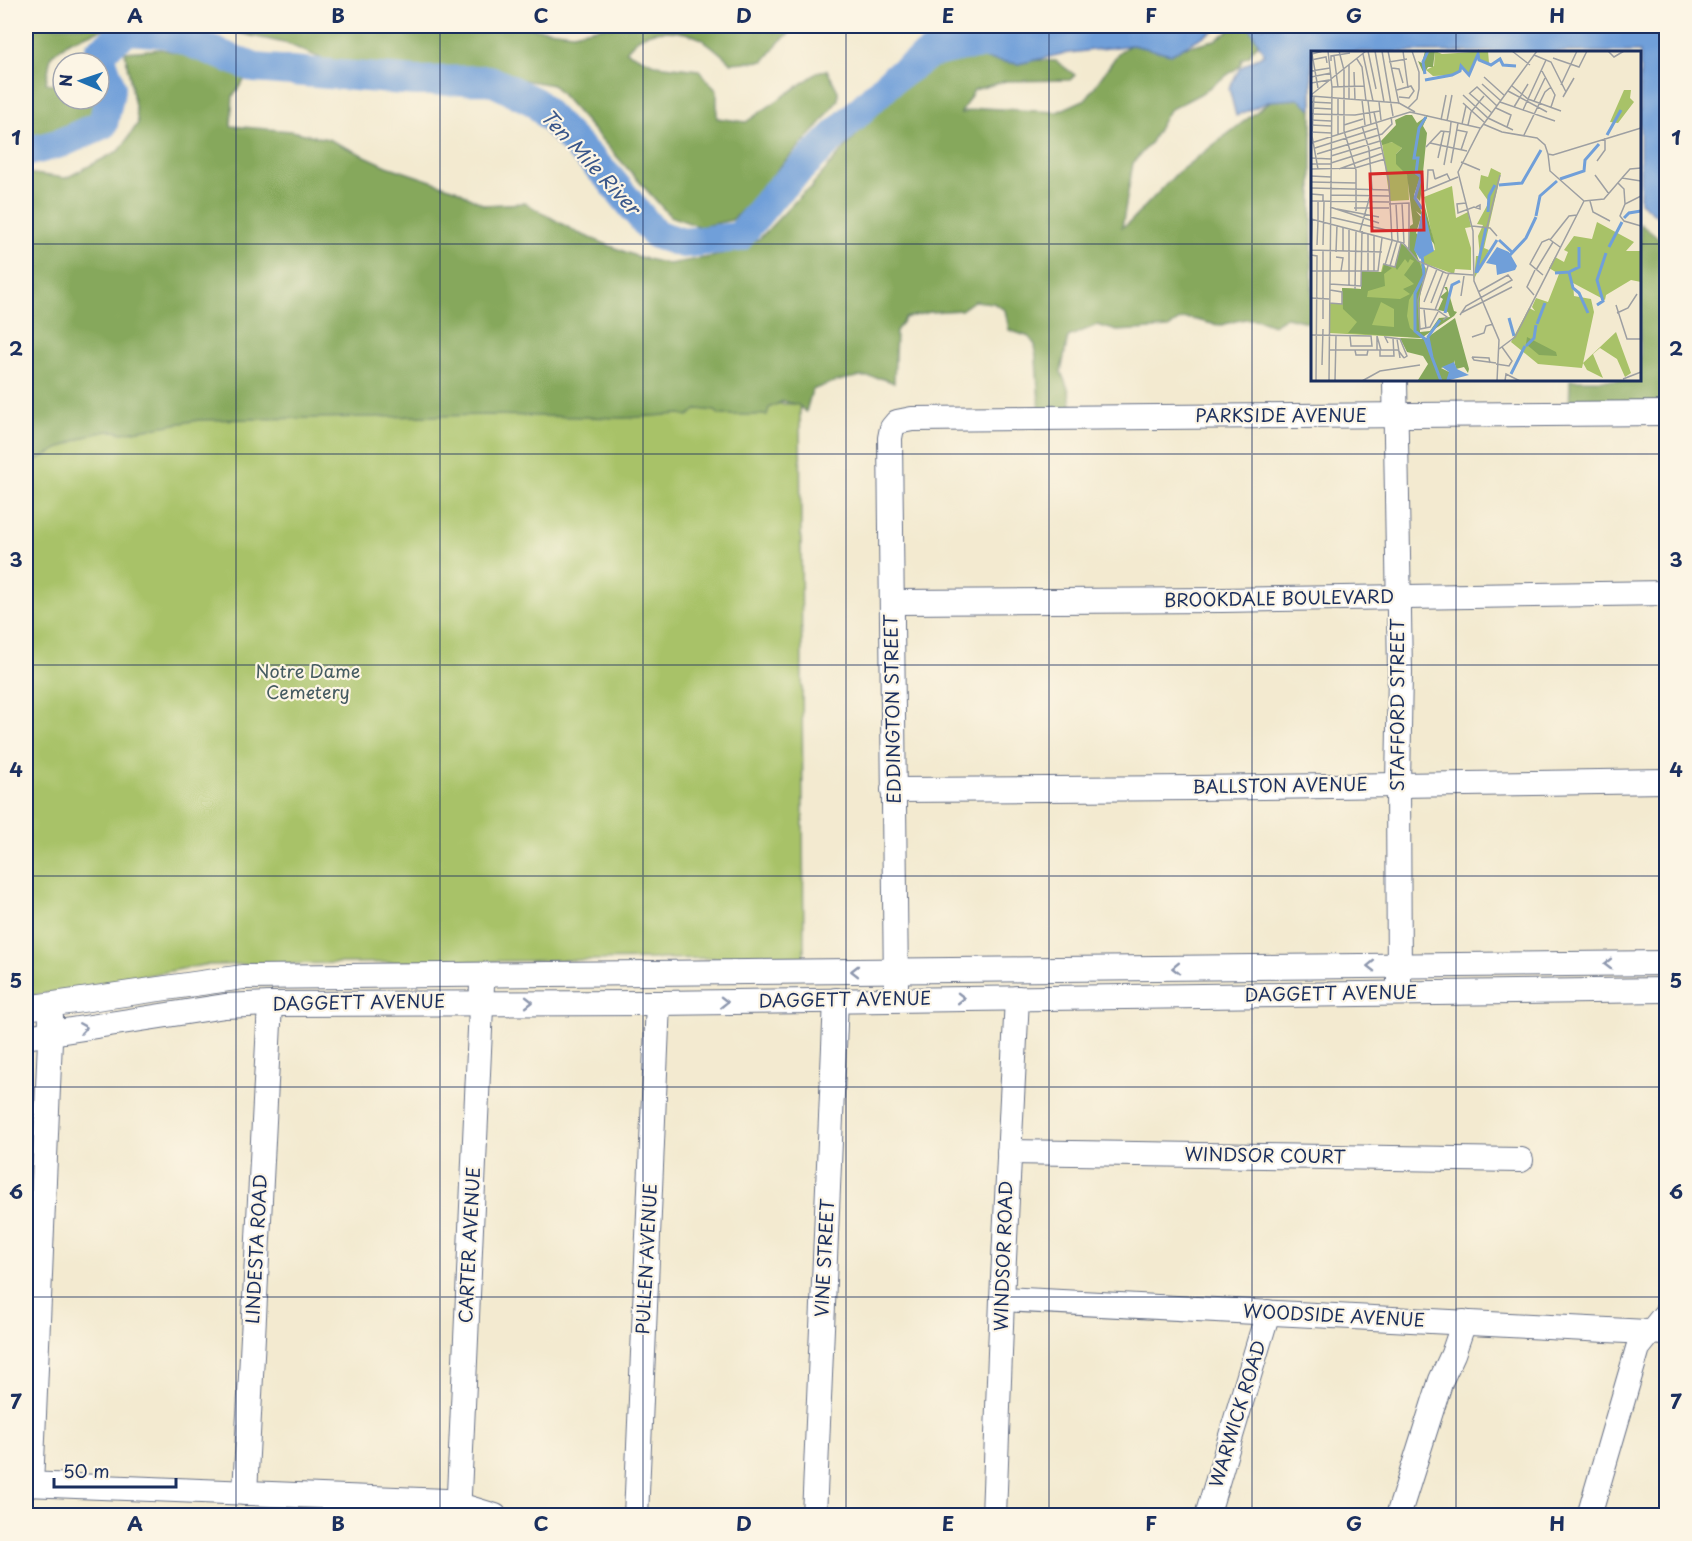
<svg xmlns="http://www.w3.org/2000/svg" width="1692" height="1541" viewBox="0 0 1692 1541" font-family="'Playpen Sans',sans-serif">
<rect width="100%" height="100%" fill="#fcf5e5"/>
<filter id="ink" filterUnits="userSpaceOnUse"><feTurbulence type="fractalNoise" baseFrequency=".0167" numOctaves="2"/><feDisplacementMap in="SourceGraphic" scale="12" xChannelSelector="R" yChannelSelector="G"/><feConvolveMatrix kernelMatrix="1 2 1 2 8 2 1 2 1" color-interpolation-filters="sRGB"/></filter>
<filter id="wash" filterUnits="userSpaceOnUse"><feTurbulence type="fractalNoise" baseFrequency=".008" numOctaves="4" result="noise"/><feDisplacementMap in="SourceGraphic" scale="24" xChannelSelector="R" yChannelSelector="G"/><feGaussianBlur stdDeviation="1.35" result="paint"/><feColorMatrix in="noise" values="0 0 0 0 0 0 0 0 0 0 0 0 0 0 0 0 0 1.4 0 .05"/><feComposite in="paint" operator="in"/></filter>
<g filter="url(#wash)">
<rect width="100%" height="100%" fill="#f3ead0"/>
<path fill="#a8c268" stroke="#627863" stroke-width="1.5" d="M116,397L800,404L804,957L204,965L26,997V444Z"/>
<g fill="#86a85c" stroke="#506c5d" stroke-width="1.5">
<path d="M26,26H514L573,33L606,26H799L780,41L764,61L731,63C709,43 697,31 666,31C645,32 639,36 626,51L656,65L699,70L717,91V118L746,122L820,71L827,70L838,91V100L817,128L776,171L763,190L732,220L700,227L670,216L553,85L464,70H347L288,44L217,28L109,27L70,41L51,56L46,83L63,86V99C80,99 93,94 102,112L85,134L53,145L26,146Z"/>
<path d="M1236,26H1290C1276,33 1255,40 1249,56L1242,59L1240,66L1200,94L1169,110L1151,142L1133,163L1122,227L1129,223L1177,173L1303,76L1312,80V323L1286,317L1273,325C1260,319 1250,317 1236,321C1232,322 1227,324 1222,325C1200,325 1188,309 1169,328L1117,331L1097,325L1068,337L1061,372L1069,391L1073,416L1040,417L1035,345L1029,337L1009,330L1005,310L993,303L974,301L961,310L930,312L905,318L896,331L894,383C868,370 837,380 812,390L806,412L798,405L783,401L769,408L767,415H720L715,411L698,409L688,416L680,414L625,418L491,415L199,420L122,433C100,423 47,455 26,466V173L66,178L120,150L138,123L125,52L161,49L224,63L250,72L233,96L231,126L291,131L328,139L387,166L455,189L484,205L525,203L578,233L638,257L669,264L716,256L759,239L804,192L812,188L813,184L900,85L927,63L954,55L1056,61L1075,75L1070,80L1006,81L974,90L961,113L982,108L1057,112L1086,99L1119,52L1152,31L1185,47L1215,40Z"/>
<path d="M1640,224L1666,244V413H1569L1570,380H1640Z"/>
</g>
<g fill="#709fd9" stroke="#46679c" stroke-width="1.5">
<path d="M977,26H1222L1171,54L1132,45L1062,54L1018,64L987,59Z"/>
<path d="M1249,26H1666V223L1640,202V52H1312V109L1299,99L1270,101L1236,116L1229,88L1240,68L1264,54Z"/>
</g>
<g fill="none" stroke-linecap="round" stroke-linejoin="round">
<path stroke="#709fd9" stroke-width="30" d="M26,152L61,143L103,124L111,87L99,52L129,30L166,33L255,68L416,81L490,80L535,102L610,179L655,234L683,243L739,237L775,193L893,79L931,53L963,46L1035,40L1062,26"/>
</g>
</g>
<g filter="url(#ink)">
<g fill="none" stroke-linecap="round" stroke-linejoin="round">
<g stroke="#677086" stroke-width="26">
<g id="minor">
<path d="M1395,380L1400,672L1398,784L1399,982"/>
<path d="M892,602L1222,600L1666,593"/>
<path d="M893,790L1197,788L1666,781"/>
<path d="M896,987L890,438L892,428L897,422L912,419L1666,413"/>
<path d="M26,1008L243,977L1666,963"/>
<path d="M26,1037L225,1006L270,1004L658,1003L1666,990"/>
<path d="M1009,1152L1521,1160"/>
<path d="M1002,1299L1666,1333"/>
<path d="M26,1484L446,1501L495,1516"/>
<path d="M31,1485L51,1017"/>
<path d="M245,1493L270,1004"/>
<path d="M458,1516L482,985"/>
<path d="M636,1516L658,1003"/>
<path d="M814,1516L836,1000"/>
<path d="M994,1516L1002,1299L1017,998"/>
<path d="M1207,1516L1268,1312"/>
<path d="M1398,1516L1441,1380L1453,1354L1464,1322"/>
<path d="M1589,1516L1638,1348L1666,1313"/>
</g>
</g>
<use href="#minor" stroke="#fff" stroke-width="24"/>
</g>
<defs><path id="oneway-chevron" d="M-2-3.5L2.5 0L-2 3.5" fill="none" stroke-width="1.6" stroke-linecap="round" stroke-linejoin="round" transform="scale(1.5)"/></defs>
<g stroke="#8d97ae">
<use href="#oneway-chevron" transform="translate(1608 964) rotate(179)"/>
<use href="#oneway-chevron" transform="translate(1371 966) rotate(179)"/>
<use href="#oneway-chevron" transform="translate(1176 968) rotate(179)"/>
<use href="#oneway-chevron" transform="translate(855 971) rotate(180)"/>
<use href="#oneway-chevron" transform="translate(961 998) rotate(-1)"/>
<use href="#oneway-chevron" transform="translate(529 1002)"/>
<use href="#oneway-chevron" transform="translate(724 1002) rotate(-1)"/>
<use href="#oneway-chevron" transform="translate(83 1028) rotate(-9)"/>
</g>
</g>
<path fill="none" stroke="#1b2f5e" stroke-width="1.5" stroke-opacity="0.55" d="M236,26V1516M440,26V1516M643,26V1516M846,26V1516M1049,26V1516M1252,26V1516M1456,26V52M26,244H1312M1640,244H1666M1456,380V1516M26,454H1666M26,665H1666M26,876H1666M26,1087H1666M26,1297H1666"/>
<g text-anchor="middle" stroke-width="4.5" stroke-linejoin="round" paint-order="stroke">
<g font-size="18" fill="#1b2f5e" stroke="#fcf5e5">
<text x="1281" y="422">PARKSIDE AVENUE</text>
<text transform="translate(1279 599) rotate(-1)" y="6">BROOKDALE BOULEVARD</text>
<text transform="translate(1398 705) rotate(-90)" y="6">STAFFORD STREET</text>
<text transform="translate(893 709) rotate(-91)" y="6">EDDINGTON STREET</text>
<text transform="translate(1280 786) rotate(-1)" y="6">BALLSTON AVENUE</text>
<text transform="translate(1331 994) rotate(-1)" y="6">DAGGETT AVENUE</text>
<text transform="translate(845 1000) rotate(-1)" y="6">DAGGETT AVENUE</text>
<text transform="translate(359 1003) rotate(-1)" y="6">DAGGETT AVENUE</text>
<text transform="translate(1265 1156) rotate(1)" y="6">WINDSOR COURT</text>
<text transform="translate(470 1245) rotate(-87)" y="6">CARTER AVENUE</text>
<text transform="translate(257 1249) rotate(-87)" y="6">LINDESTA ROAD</text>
<text transform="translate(1004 1256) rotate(-88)" y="6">WINDSOR ROAD</text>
<text transform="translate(825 1258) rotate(-87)" y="6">VINE STREET</text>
<text transform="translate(647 1259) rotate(-87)" y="6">PULLEN AVENUE</text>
<text transform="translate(1334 1316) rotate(3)" y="6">WOODSIDE AVENUE</text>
<text transform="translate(1238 1414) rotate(-73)" y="6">WARWICK ROAD</text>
</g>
<g font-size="18" fill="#455b61" stroke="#fcf5e5">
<text x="308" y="678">Notre Dame<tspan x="308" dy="21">Cemetery</tspan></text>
</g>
<g font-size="20" font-style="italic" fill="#395689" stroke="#fcf5e5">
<text transform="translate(590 162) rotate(47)" y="7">Ten Mile River</text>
</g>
</g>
<g transform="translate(1311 51)">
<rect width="330" height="330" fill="#f3ead0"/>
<path d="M124,0L131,3L177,0L178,12L168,9L167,3L158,24L150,15L149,20L141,24L122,25L115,19L123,15ZM313,39H320L319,47L323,51L307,72L299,71ZM83,91L91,97L85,103L97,126L98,149L79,150L71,92ZM180,117L190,122L173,197L178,199L163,228L165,205H169L167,185L172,174L166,173L178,151L168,137L170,124L177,126ZM141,135L145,167L157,161L160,176L154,177L160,197V219L144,218L143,223L112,212L113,203L124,199L113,146ZM286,171L323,191L315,200H330V231L320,229L295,244L294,249L262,232L263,245L280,248L283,261L271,317L227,313L200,291L218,257L224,260L221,256L225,247L237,251L248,223L238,217L244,206L253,211L257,201L253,199L263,185L281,188ZM91,193L116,218L109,240V287L18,282V252L31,253L32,237L50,238L51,221H70L72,213L84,216ZM305,281L320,322L314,326L306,308L289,297L282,303L292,327L276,319L272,312Z" fill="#a8c268"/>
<path d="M114,0H124L122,16H117L113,23L107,10L111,12ZM95,64H101L106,72L117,64L112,75L116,82L110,141L124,194L118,187L110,143L109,150L104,145L109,127L103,144L113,166L105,160L110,166L105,182L110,187L104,199L113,224L98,249L96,265L99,277L111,287L37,282L46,271L32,258L31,237L50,238V220L71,221L73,213L81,217L73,223L74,235L57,240L56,246L89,248L99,243L92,238L103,233L93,224L103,210L99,208L97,212L94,208L86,219L84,216L90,192L97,198L99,175L102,173L96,124L85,113V103L91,97L81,91L71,94L70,90L85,74L84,69ZM70,251L83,258V276L61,274ZM110,214L114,216L107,258L109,281L119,280L128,267L139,266L137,261L127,259L132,248L129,246L136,240L133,236H136L143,260L146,261L143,265L112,286L105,280L103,261L105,240L114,221ZM144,267L158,318L157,322L153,316L145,318L143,309V313L130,317L138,321L139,330H131L114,288ZM216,286L245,301L246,305L228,304L215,293ZM89,287L113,288L130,330L107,329L117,313L112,305L96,301Z" fill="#86a85c" fill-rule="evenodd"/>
<path d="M112,154L123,200L109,208L103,199ZM186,196L198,201L206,215L204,219L186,224L185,214L175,212ZM143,311L146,318L158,324L135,330L138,321L131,316Z" fill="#709fd9"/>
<path fill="none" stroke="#709fd9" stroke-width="3" d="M114,23L112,11L117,0M114,29L141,24L149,20L150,15L158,24L167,3L168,9L180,14L189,8L192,14L205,15M296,84L310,59M249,128L273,120L274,109L288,93M188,134L211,132L230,99M111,158L104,147L110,126L105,122L107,107H103L108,77L115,66M177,161L178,145L184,134M225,165L229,145L246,130M313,167L318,162L330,160M188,189L202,202M298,196L311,171M111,203L113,224L104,242V280L114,288L130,330M199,204L215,187L225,166M166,221L186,189M258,221L268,216V196M165,222L175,177M244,222L258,221L262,237L268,242L277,262M286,254L292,250L286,229L295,202M134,262L141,234L149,230M198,267L203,285M226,273L234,252M215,295L223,287L225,274M121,306L117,286L129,269M200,323L214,295"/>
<path fill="none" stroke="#9d9fa2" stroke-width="1.5" d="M17,0L21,36L18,330M28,0L33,19V80L45,119V160M57,0L65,38M64,0L73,51M71,0L82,65M77,0L88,53M92,0L97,37M201,0L219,14M297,0L303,6L313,0M52,3L62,50M223,4L240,11L255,41M23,5L27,36M242,7L268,16L276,0M46,8L51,16L55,50M0,9L15,6L16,12M20,10V5L39,2M78,11L96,8M81,17L88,18L92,32M0,20L19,17M231,20L244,44L240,56M43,21L44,49M0,26L20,22M173,26L194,45M0,32L18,29M171,33L190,50M250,34L266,0M201,35L217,48L250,60M21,36L53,35M7,37L1,3L12,0M86,39L100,35L103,40L98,47L88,46M197,40L236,61M158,42L181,62M159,42L166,36L186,55M0,44L55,0M152,44L177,67L202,79M0,45L88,52L104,61M3,45L1,85L7,118M252,46L263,27M38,48V14M51,49L54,74M57,50L60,73M223,50L234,27M0,51L20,52M68,51L70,69M189,51L244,70M152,52L173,71M203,56L217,33M2,57L20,58M97,57L106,48L108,38V21L101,0M185,57L200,64L196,76M212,59L235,9M63,61L78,131L81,190L74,214M0,63L44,64L69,60M0,69L20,70M130,69L135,44M136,70L141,44M151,73L155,55M172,73L191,81L226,87L234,94L237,103L242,104L330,77M0,74L20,75M33,74L52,68M157,74L160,61L173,45M146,79L156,81L150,99M0,81L20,82M27,83V47M213,84L234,41L240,36M0,92L99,61L169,77M119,92L156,100M115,96L130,80L139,81L140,71M4,97L67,77M6,103L71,83L81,73L80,66M237,103L239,120L273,150L293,148L311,127L330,130M20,105L69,90M0,107L20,108M127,107L133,80M286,110L294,99V87M150,111L169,119M20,112L71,96M140,112L147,72M0,113H20M133,114L139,81M0,118L44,117L74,108M28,118L72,102M284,124L298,143M0,125L20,126M311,127L319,118L330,117M124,128L136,123L139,129M0,131L45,132M307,132L313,138L314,153M0,137L78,139M116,139L117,119H122L124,128M113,140L147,126M0,143L12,144V150M20,144L78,145M330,145L314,153L309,165L313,170L330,175M0,150L78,151M279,150L282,161L299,170M91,152L93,192M155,152L146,153L147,162L163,156L169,158V154L165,156M78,153L98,152V198M85,153L87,190M19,156L68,172M43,157H78M26,158L68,166M19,166L80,180M0,168L92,192L107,210L135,222L162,224M7,169V150M161,175L179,177L186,185M176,176L189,124M49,180L61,138L58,98L51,75M239,189L258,165L266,164M6,194L7,170M12,194L13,150M0,199L71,201M0,200L1,168M25,201L26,174M32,201V176M0,204L6,205L5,330M25,206L32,207L30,220M72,213L84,216L90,192M79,215L86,191M117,215L107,249L109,278L119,276L127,261M225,219L242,191M0,220H67L71,187M57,220V183M63,220V185M232,224L219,213L231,191L238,188L249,196M19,233L50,235L51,180M38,234V178M44,238L45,180M223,244L216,236L224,219M150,245L153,225M0,247L18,248M113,251L126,218M18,252L31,253V241L19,239M120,252L132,221M305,254L316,288H330M107,257L126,259L136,266L132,269M113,258L115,278M124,259L138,222M150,262L201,236M306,262L317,257L326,243M149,264L155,255L201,229L197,224L167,241M12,268V200M0,284L60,285L61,295H40L39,285M161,286L173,282L175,275L182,273M86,288L89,307M77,292L74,286L89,288L96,305L93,307M188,298L204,286L273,150M18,299H87L93,307M44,299L45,304H56L57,299M66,299V285L70,299M69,299V305H83L82,287M161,306L163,309L185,312M161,306L178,307L179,312M185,313L198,315L201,310L191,296M11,314L12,278M312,328L330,321M24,330L25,285M51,330L69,320L109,314M186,330L188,289L163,230L162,180L147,121L169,78L226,0M194,330L195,323L209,330"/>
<path fill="#d62828" fill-opacity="0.15" stroke="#d62828" stroke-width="3" d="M111,121L113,179L61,180L59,123Z"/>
<rect width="330" height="330" fill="none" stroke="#1b2f5e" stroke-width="3"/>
</g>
<rect width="1692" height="1541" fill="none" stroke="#fcf5e5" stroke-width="66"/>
<g transform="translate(81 81) rotate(272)"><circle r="28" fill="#fcf5e5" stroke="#a2a6af" stroke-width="1.5"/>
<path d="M0-4.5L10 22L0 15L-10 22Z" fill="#1f6fb2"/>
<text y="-9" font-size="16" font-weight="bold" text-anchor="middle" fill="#1b2f5e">N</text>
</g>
<path d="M54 1478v9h122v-9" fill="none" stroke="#1b2f5e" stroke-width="3"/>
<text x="63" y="1478" font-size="18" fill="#1b2f5e" stroke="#fcf5e5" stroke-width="4.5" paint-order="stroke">50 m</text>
<rect x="33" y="33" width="1626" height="1475" fill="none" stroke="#1b2f5e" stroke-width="2"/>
<g font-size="20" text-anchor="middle" font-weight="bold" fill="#1b2f5e">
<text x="135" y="23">A</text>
<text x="338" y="23">B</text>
<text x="541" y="23">C</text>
<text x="744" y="23">D</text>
<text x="948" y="23">E</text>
<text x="1151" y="23">F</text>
<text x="1354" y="23">G</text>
<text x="1557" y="23">H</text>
<text x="16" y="145">1</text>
<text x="1676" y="145">1</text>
<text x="16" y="356">2</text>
<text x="1676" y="356">2</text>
<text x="16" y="567">3</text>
<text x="1676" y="567">3</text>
<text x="16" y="777">4</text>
<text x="1676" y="777">4</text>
<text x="16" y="988">5</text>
<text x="1676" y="988">5</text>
<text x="16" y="1199">6</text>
<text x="1676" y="1199">6</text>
<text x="16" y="1409">7</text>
<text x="1676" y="1409">7</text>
<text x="135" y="1531">A</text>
<text x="338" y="1531">B</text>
<text x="541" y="1531">C</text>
<text x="744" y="1531">D</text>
<text x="948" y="1531">E</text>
<text x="1151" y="1531">F</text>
<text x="1354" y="1531">G</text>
<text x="1557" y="1531">H</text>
</g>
</svg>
